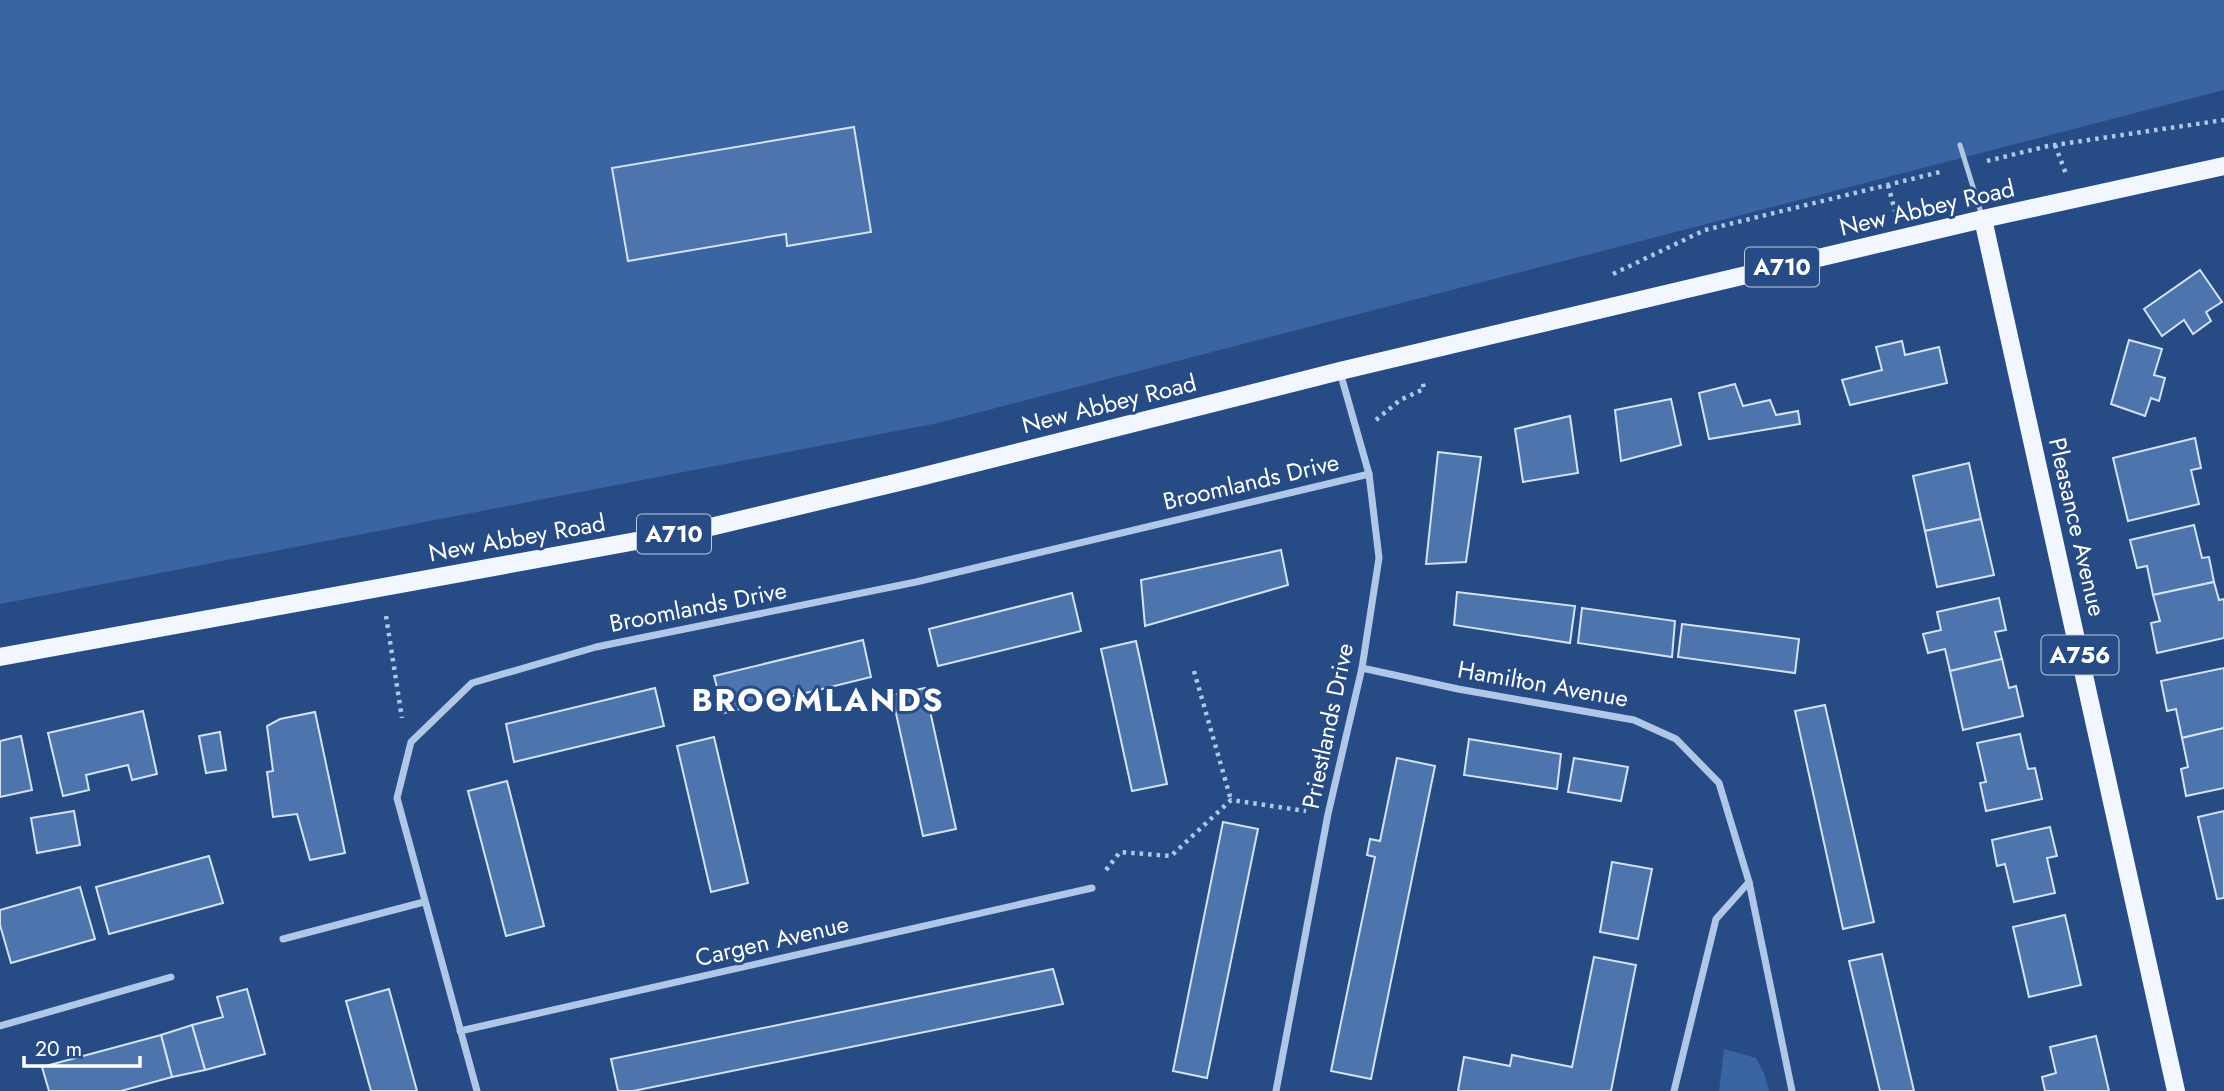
<svg xmlns="http://www.w3.org/2000/svg" width="2224" height="1091" viewBox="0 0 2224 1091" font-family="Jost,sans-serif">
<rect width="100%" height="100%" fill="#264b85"/>
<g fill="#3a64a2">
<path d="M0,0H2224V90L938,423L0,604Z"/>
<path d="M1724,1049L1756,1058L1764,1073L1769,1091H1719Z"/>
</g>
<g fill="#4e74ad" stroke="#d4e2f6" stroke-width="2">
<path d="M854,127L871,232L787,246L786,234L628,261L612,168Z"/>
<path d="M2200,270L2222,302L2206,312L2211,321L2193,334L2184,320L2162,336L2144,309Z"/>
<path d="M2129,340L2162,349L2154,375L2165,378L2159,401L2151,398L2145,416L2111,404Z"/>
<path d="M1902,341L1905,355L1939,347L1947,383L1850,405L1842,380L1882,370L1876,347Z"/>
<path d="M1735,384L1743,406L1770,400L1776,415L1798,411L1800,424L1709,439L1699,393Z"/>
<path d="M1671,399L1681,445L1621,461L1615,410Z"/>
<path d="M1570,416L1578,473L1523,482L1515,429Z"/>
<path d="M2195,438L2201,468L2191,470L2199,504L2128,521L2113,458Z"/>
<path d="M1438,452L1481,457L1466,562L1426,564Z"/>
<path d="M1969,463L1981,519L1925,531L1913,476Z"/>
<path d="M1981,519L1994,575L1937,587L1925,531Z"/>
<path d="M2194,525L2202,558L2209,557L2214,582L2153,595L2147,566L2137,568L2130,540Z"/>
<path d="M1281,550L1288,585L1145,626L1141,580Z"/>
<path d="M2214,582L2219,600L2224,599V638L2157,653L2151,623L2160,621L2153,595Z"/>
<path d="M1457,592L1575,606L1570,643L1454,625Z"/>
<path d="M1072,593L1081,631L938,666L929,629Z"/>
<path d="M1999,598L2006,630L1995,632L2002,659L1950,671L1945,649L1928,653L1923,634L1941,630L1937,612Z"/>
<path d="M1582,608L1675,621L1672,657L1578,643Z"/>
<path d="M1682,624L1799,639L1795,673L1678,657Z"/>
<path d="M863,640L871,677L724,713L714,676Z"/>
<path d="M1136,641L1167,784L1132,791L1101,649Z"/>
<path d="M2002,659L2009,688L2016,686L2023,716L1963,730L1950,671Z"/>
<path d="M2224,668V728L2182,738L2176,709L2167,711L2161,681Z"/>
<path d="M655,688L664,726L514,762L506,724Z"/>
<path d="M925,688L956,829L923,836L892,695Z"/>
<path d="M1825,705L1874,922L1843,929L1795,711Z"/>
<path d="M143,711L157,774L132,780L128,765L86,775L89,790L63,796L48,733Z"/>
<path d="M315,712L345,853L310,860L297,814L273,817L267,772L273,771L267,726L280,719Z"/>
<path d="M2224,728V788L2186,796L2181,769L2188,767L2182,738Z"/>
<path d="M220,732L226,770L206,773L199,736Z"/>
<path d="M2020,734L2028,769L2035,768L2042,799L1986,811L1980,783L1986,782L1977,743Z"/>
<path d="M21,736L32,790L0,797V741Z"/>
<path d="M714,737L748,883L711,892L677,746Z"/>
<path d="M1469,739L1561,754L1557,789L1464,775Z"/>
<path d="M1397,758L1435,766L1371,1079L1331,1071L1375,857L1367,855L1370,839L1380,841Z"/>
<path d="M1574,758L1628,767L1621,801L1568,792Z"/>
<path d="M507,781L544,926L506,936L468,791Z"/>
<path d="M74,811L80,845L37,853L31,818Z"/>
<path d="M2224,811V898L2217,899L2198,817Z"/>
<path d="M1223,822L1258,829L1207,1078L1173,1071Z"/>
<path d="M2050,827L2057,856L2047,858L2055,893L2014,902L2005,864L1997,866L1992,840Z"/>
<path d="M209,856L223,903L109,934L96,887Z"/>
<path d="M1612,862L1652,869L1638,939L1600,932Z"/>
<path d="M80,887L95,939L11,963L0,925V910Z"/>
<path d="M2065,915L2081,985L2029,997L2013,927Z"/>
<path d="M1882,954L1914,1091H1880L1849,961Z"/>
<path d="M1594,957L1636,965L1611,1091H1458L1464,1057L1510,1066L1512,1055L1572,1067Z"/>
<path d="M1053,969L1063,1004L633,1091H618L611,1059Z"/>
<path d="M247,989L265,1054L205,1070L192,1025L223,1017L217,997Z"/>
<path d="M389,989L417,1091H371L346,1001Z"/>
<path d="M192,1025L205,1070L172,1077L161,1035Z"/>
<path d="M161,1035L172,1077L121,1091H49L42,1067Z"/>
<path d="M2096,1036L2109,1091H2045L2042,1077L2056,1073L2050,1047Z"/>
</g>
<g fill="none" stroke-linecap="round" stroke-linejoin="round">
<g stroke="#b0c7e8" stroke-width="4.5" stroke-dasharray="3.5 5" stroke-linecap="butt">
<path d="M2055,145L2066,174"/>
<path d="M1987,161L2048,146L2224,120"/>
<path d="M1888,185L1895,211"/>
<path d="M1613,274L1705,230L1944,171"/>
<path d="M1376,420L1400,400L1424,389L1422,379"/>
<path d="M386,616L402,718"/>
<path d="M1194,671L1231,800"/>
<path d="M1106,870L1120,852L1171,856L1231,800L1306,811"/>
</g>
<path stroke="#b0c7e8" stroke-width="5" d="M1960,145L1982,216"/>
<g stroke="#b0c7e8" stroke-width="7">
<path d="M1362,668L1458,689L1634,720L1676,739L1719,783L1749,882L1792,1091"/>
<path d="M283,939L424,902"/>
<path d="M0,1026L171,977"/>
<path d="M460,1031L1092,888"/>
<path d="M477,1091L397,798L411,742L472,683L596,647L916,582L1369,474"/>
<path d="M1276,1091L1328,814L1362,668L1379,558L1369,474L1340,372"/>
<path d="M1674,1091L1716,919L1749,882"/>
</g>
<g stroke="#f2f6fe" stroke-width="18">
<path d="M1983,219L2176,1091"/>
<path d="M0,657L702,529L916,478L1340,371L1983,219L2224,166"/>
</g>
</g>
<g text-anchor="middle" stroke-width="6" stroke-linejoin="round" paint-order="stroke">
<g fill="#264b85" stroke="#bec9da" stroke-width="2">
<rect x="1745" y="247.5" width="74" height="39" rx="5"/>
<rect x="637" y="514.5" width="74" height="39" rx="5"/>
<rect x="2041.5" y="635.5" width="77" height="39" rx="5"/>
</g>
<g font-size="23" font-weight="bold" fill="#fff">
<text x="1782" y="275">A710</text>
<text x="674" y="542">A710</text>
<text x="2080" y="663">A756</text>
</g>
<g font-size="24" fill="#fff" stroke="#264b85">
<text transform="translate(1927 208) rotate(-13)" y="8">New Abbey Road</text>
<text transform="translate(1109 404) rotate(-14)" y="8">New Abbey Road</text>
<text transform="translate(1251 482) rotate(-13)" y="8">Broomlands Drive</text>
<text transform="translate(2077 527) rotate(77)" y="8">Pleasance Avenue</text>
<text transform="translate(517 538) rotate(-10)" y="8">New Abbey Road</text>
<text transform="translate(698 607) rotate(-11)" y="8">Broomlands Drive</text>
<text transform="translate(1543 684) rotate(10)" y="8">Hamilton Avenue</text>
<text transform="translate(1328 726) rotate(-78)" y="8">Priestlands Drive</text>
<text transform="translate(772 941) rotate(-13)" y="8">Cargen Avenue</text>
</g>
<g font-size="32" font-weight="bold" letter-spacing="2" fill="#fff" stroke="#264b85">
<text x="818" y="711">BROOMLANDS</text>
</g>
</g>
<path d="M24 1056v10h116v-10" fill="none" stroke="#ffffff" stroke-width="3.5"/>
<text x="35" y="1056" font-size="21" fill="#ffffff" stroke="#264b85" stroke-width="5" paint-order="stroke">20 m</text>
</svg>
